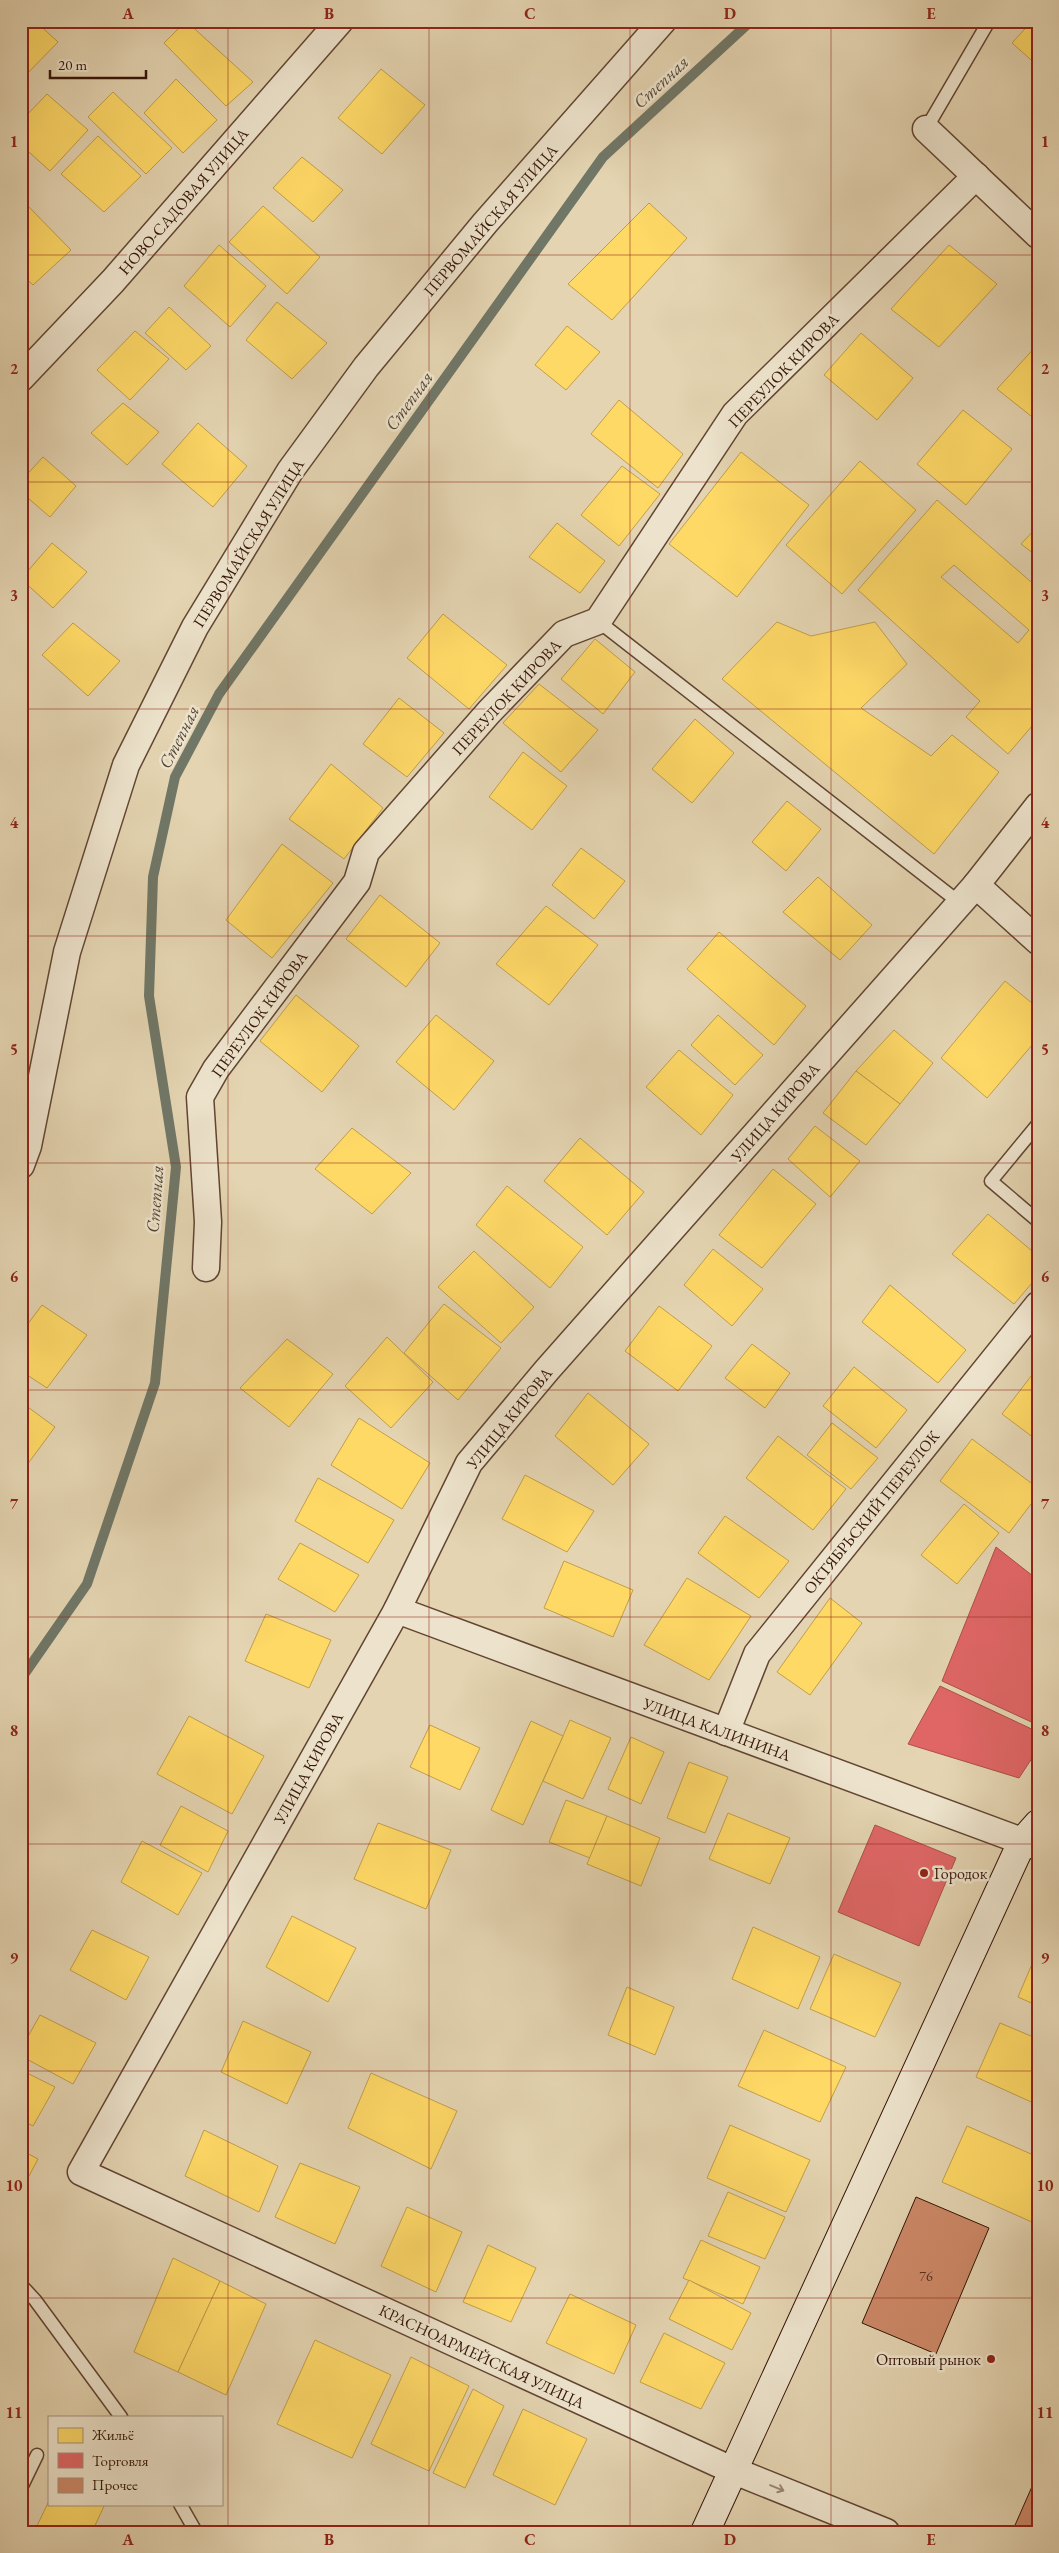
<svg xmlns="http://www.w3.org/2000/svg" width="1059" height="2553" viewBox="0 0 1059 2553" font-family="'EB Garamond',serif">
<rect width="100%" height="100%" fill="#e4d4b1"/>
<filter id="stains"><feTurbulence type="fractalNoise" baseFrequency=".004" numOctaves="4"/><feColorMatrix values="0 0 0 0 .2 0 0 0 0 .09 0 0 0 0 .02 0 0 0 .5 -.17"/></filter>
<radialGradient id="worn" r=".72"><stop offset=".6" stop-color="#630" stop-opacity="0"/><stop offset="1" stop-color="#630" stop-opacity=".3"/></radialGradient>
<g fill="#ffd966" stroke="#c29e4a" fill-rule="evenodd">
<path d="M21,21H35L58,42L21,80Z"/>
<path d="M186,21L253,82L226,106L164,43Z"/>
<path d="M1032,21H1038V66L1012,43Z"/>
<path d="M381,69L425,105L382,154L338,118Z"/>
<path d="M176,79L217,120L183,153L144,113Z"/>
<path d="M113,92L172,148L146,174L88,117Z"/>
<path d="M47,94L88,130L50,171L21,145V121Z"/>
<path d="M98,136L141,176L104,212L61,174Z"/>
<path d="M302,157L343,190L313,222L273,188Z"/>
<path d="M649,203L687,238L612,320L568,284Z"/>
<path d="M26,204L71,250L33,285L21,274V209Z"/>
<path d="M263,206L320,257L287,294L229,242Z"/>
<path d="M219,245L266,286L230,327L184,286Z"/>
<path d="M949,245L997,284L939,347L891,309Z"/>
<path d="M277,302L327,343L292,379L246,340Z"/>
<path d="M169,307L211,346L186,370L145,333Z"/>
<path d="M567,326L600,352L566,390L535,365Z"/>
<path d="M135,331L169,359L130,400L97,370Z"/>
<path d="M861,333L913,378L877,420L824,375Z"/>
<path d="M1038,344V418L1036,420L997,389Z"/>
<path d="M619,400L683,454L658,488L591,434Z"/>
<path d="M123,403L159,432L127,465L91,433Z"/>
<path d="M963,410L1012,449L966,505L917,464Z"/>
<path d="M198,423L247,466L213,507L162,464Z"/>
<path d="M741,452L809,505L737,597L669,544Z"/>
<path d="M43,457L76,486L50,517L21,492V481Z"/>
<path d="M860,461L916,510L842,594L786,545Z"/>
<path d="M622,466L660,494L619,546L581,515Z"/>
<path d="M937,500L1038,588V719L1008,754L966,717L980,701L858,590ZM954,565L1029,630L1018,643L941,577Z"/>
<path d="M557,523L605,561L580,593L529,557Z"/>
<path d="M1038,526V557L1021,544Z"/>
<path d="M52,543L87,572L53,608L21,579Z"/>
<path d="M443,614L507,665L469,709L407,658Z"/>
<path d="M777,622L811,636L875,622L907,664L861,708L931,756L952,735L999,772L934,854L722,679Z"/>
<path d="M73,623L120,661L88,696L42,655Z"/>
<path d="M595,639L635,672L603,714L561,679Z"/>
<path d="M539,684L598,730L561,772L503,723Z"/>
<path d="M399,698L444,733L407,777L363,744Z"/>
<path d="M695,719L734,753L692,803L652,769Z"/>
<path d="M523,752L567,786L532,830L489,797Z"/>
<path d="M331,764L383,808L344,859L289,819Z"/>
<path d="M787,801L821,829L786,871L752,842Z"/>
<path d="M282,844L333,883L272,958L226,920Z"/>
<path d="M581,848L625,881L594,919L552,885Z"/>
<path d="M818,877L872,925L840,960L783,912Z"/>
<path d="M380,895L440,943L406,987L346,939Z"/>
<path d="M546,906L598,945L549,1005L496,964Z"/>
<path d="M719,932L806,1006L774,1045L687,969Z"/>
<path d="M1005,981L1038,1008V1038L987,1098L941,1058Z"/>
<path d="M296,995L359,1046L322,1092L260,1041Z"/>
<path d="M436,1015L494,1061L454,1110L396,1062Z"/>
<path d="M718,1015L763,1055L735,1085L691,1045Z"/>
<path d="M894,1030L933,1063L900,1104L856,1071Z"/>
<path d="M679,1050L733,1095L701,1135L646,1087Z"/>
<path d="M856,1071L900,1104L866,1145L823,1113Z"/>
<path d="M815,1126L860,1161L830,1197L788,1159Z"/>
<path d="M352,1128L411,1173L372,1214L315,1169Z"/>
<path d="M580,1138L644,1192L607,1235L544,1181Z"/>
<path d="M773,1169L816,1204L762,1268L719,1235Z"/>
<path d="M507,1186L583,1247L550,1288L476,1225Z"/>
<path d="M988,1214L1038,1256V1276L1014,1304L952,1254Z"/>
<path d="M713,1249L763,1289L732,1326L684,1285Z"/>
<path d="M474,1251L534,1307L501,1343L438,1287Z"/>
<path d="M890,1285L966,1350L938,1383L862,1322Z"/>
<path d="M444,1304L501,1348L458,1400L404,1353Z"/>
<path d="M42,1305L87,1335L47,1388L21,1371V1333Z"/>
<path d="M659,1306L712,1346L678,1391L625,1351Z"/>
<path d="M387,1337L433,1382L391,1428L345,1386Z"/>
<path d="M287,1339L333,1374L289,1427L240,1388Z"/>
<path d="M752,1344L790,1373L765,1408L725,1378Z"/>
<path d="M854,1367L907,1410L876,1448L823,1406Z"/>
<path d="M1035,1371L1038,1373V1441L1002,1414Z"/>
<path d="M588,1393L649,1444L613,1485L555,1436Z"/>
<path d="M21,1402L55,1427L21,1473Z"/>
<path d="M359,1418L430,1463L402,1509L331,1465Z"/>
<path d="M832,1423L878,1458L851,1489L807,1455Z"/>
<path d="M778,1436L846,1489L813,1530L746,1478Z"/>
<path d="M972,1439L1038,1488V1495L1009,1533L940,1481Z"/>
<path d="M525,1475L594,1511L567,1552L502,1519Z"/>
<path d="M318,1478L394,1520L368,1563L295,1521Z"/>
<path d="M964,1504L999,1533L957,1584L921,1555Z"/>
<path d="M725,1516L789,1561L759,1598L698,1553Z"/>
<path d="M300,1543L359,1575L335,1612L278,1579Z"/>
<path d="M564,1561L633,1590L613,1637L544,1608Z"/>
<path d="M687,1578L751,1616L709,1680L644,1645Z"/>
<path d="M830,1598L862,1623L810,1695L777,1672Z"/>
<path d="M266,1614L331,1640L309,1688L245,1661Z"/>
<path d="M189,1716L264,1756L232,1814L157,1774Z"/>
<path d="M570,1720L611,1738L583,1799L543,1781Z"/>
<path d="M531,1721L563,1736L523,1825L491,1810Z"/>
<path d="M430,1725L480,1748L460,1790L410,1767Z"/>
<path d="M631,1737L664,1752L641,1804L608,1789Z"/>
<path d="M689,1762L728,1777L705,1833L667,1818Z"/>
<path d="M566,1800L607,1816L590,1858L549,1842Z"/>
<path d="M181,1806L228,1831L208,1872L160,1845Z"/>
<path d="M728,1813L790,1838L770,1884L709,1859Z"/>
<path d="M607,1816L660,1838L641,1886L587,1864Z"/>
<path d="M378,1823L451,1850L426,1909L354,1879Z"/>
<path d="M142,1841L202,1873L178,1915L121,1882Z"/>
<path d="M292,1916L356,1948L328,2002L266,1967Z"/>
<path d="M753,1927L820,1957L798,2009L732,1979Z"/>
<path d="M92,1930L149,1957L126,2000L70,1970Z"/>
<path d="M1038,1950V2006L1018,1997Z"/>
<path d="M834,1954L901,1983L875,2037L810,2009Z"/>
<path d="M627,1987L674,2007L655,2055L608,2035Z"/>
<path d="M40,2015L96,2043L73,2084L21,2056V2049Z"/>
<path d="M243,2021L311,2052L287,2104L221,2072Z"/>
<path d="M1000,2023L1038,2039V2105L976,2077Z"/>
<path d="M764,2030L846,2067L820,2122L738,2086Z"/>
<path d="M21,2070L55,2087L33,2126L21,2120Z"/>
<path d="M371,2073L457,2111L431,2169L348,2128Z"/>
<path d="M730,2125L810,2160L786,2212L707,2178Z"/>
<path d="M967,2126L1038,2157V2215L1034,2223L942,2182Z"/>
<path d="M204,2130L278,2166L259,2212L185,2176Z"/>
<path d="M21,2150L38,2159L21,2191Z"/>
<path d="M300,2163L360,2187L335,2244L275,2217Z"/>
<path d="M728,2192L785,2217L765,2259L708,2236Z"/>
<path d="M407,2207L462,2232L436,2292L381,2266Z"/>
<path d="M701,2240L760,2267L743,2304L683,2278Z"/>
<path d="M488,2245L536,2268L511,2322L463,2302Z"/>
<path d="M173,2258L220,2281L178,2372L134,2352Z"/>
<path d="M689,2280L751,2313L732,2350L669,2319Z"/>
<path d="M220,2281L266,2304L226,2395L178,2372Z"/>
<path d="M570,2294L636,2325L614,2374L546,2343Z"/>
<path d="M664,2333L725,2363L701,2409L640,2382Z"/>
<path d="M315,2340L391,2375L352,2458L277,2424Z"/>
<path d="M411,2357L469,2386L429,2471L371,2444Z"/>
<path d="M473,2389L504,2406L465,2488L433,2473Z"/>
<path d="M523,2409L587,2439L555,2505L493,2475Z"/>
<path d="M49,2501V2504H105L92,2532H34Z"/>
</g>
<g fill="#e06666" stroke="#ad4e4a">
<path d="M996,1547L1038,1580V1725L942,1681Z"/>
<path d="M940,1686L1038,1732V1749L1019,1778L908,1744Z"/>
<path d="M875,1825L956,1858L919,1946L838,1912Z"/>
</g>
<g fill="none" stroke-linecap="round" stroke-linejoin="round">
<path stroke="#707767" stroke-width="10" d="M21,1679L87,1584L155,1383L176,1167L149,996L153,877L175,777L219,694L603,157L751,21"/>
</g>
<g fill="#cd8968" stroke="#351508">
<path d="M916,2197L989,2228L936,2354L862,2323Z"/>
<path d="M1038,2473V2532H1012Z"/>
</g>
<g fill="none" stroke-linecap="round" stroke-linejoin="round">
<g stroke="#614532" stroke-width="15">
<g id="lane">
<path d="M926,129L989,21"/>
<path d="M598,621L960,903"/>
<path d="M1038,1124L991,1181L1038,1221"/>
<path d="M21,2285L35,2300L121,2417"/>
<path d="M21,2488L37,2455"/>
<path d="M180,2504L196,2532"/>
</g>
</g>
<g stroke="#614532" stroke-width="29">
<g id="street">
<path d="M926,129L1038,235"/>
<path d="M21,378L113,281L340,21"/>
<path d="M976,885L1038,941"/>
<path d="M21,1165L28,1146L67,952L126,765L195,627L290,471L366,367L485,223L663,21"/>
<path d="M206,1268L208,1222L200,1097L216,1069L357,882L366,852L489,712L564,634L598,621L735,414L976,176"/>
<path d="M397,1610L1038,1847"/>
<path d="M726,1732L757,1654L1038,1305"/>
<path d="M886,2532L732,2470L81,2172L397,1610L469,1463L547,1370L976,885L1038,806"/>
</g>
</g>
<g stroke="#351508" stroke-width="30">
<path id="secondary" d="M705,2532L1022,1842L1038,1824"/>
</g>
<use href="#lane" stroke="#ede3cc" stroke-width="12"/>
<use href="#street" stroke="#ede3cc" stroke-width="26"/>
<use href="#secondary" stroke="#ede3cc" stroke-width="28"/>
</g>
<defs><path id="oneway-shaft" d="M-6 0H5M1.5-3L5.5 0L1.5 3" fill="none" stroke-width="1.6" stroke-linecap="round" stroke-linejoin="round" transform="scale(1.25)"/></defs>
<use stroke="#9a8674" href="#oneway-shaft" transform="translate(777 2488) rotate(22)"/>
<path fill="none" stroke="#8f2418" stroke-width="1" stroke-opacity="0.55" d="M228,21V2532M429,21V2532M630,21V2532M831,21V2532M21,255H1038M21,482H1038M21,709H1038M21,936H1038M21,1163H1038M21,1390H1038M21,1617H1038M21,1844H1038M21,2071H1038M21,2298H1038"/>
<g fill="#8f2418" stroke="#ede3cc" stroke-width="2">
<circle cx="924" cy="1873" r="5"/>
<circle cx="991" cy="2359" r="5"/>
</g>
<g text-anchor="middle" stroke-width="5" stroke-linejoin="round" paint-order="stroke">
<g font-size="14" fill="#5b3220">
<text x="926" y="2281">76</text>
</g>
<g font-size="16" fill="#351508" stroke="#ede3cc">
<text transform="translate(183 201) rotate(-49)" y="6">НОВО-САДОВАЯ УЛИЦА</text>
<text transform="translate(490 220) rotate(-49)" y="6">ПЕРВОМАЙСКАЯ УЛИЦА</text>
<text transform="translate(783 370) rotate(-46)" y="6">ПЕРЕУЛОК КИРОВА</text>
<text transform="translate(248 543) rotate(-58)" y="6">ПЕРВОМАЙСКАЯ УЛИЦА</text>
<text transform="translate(506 697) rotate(-47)" y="6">ПЕРЕУЛОК КИРОВА</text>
<text transform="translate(259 1014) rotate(-54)" y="6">ПЕРЕУЛОК КИРОВА</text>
<text transform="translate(775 1112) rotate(-49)" y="6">УЛИЦА КИРОВА</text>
<text transform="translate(509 1418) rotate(-51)" y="6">УЛИЦА КИРОВА</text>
<text transform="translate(871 1512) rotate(-51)" y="6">ОКТЯБРЬСКИЙ ПЕРЕУЛОК</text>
<text transform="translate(717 1729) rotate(20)" y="6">УЛИЦА КАЛИНИНА</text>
<text transform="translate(308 1768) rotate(-61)" y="6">УЛИЦА КИРОВА</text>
<text transform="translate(482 2356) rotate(25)" y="6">КРАСНОАРМЕЙСКАЯ УЛИЦА</text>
</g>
<g font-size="16" fill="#351508" stroke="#ede3cc" text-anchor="start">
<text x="934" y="1879">Городок</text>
<text x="981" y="2365" text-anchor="end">Оптовый рынок</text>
</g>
<g font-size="18" font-style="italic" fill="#524637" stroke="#ede3cc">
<text transform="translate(661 82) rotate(-43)" y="6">Степная</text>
<text transform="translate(409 401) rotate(-54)" y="6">Степная</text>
<text transform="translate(179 737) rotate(-63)" y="6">Степная</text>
<text transform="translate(155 1199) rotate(-86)" y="6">Степная</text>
</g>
</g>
<rect width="1059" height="2553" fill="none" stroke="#e4d4b1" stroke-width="55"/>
<rect x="48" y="2416" width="175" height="90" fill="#ede3cc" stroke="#a3917e"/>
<rect x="58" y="2428" width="25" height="15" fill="#ffd966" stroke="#a3917e"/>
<text x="92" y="2440" font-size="15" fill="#351508">Жильё</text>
<rect x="58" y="2453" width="25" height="15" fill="#e06666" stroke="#a3917e"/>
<text x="92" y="2466" font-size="15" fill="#351508">Торговля</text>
<rect x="58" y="2478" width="25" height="15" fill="#cd8968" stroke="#a3917e"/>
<text x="92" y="2490" font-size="15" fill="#351508">Прочее</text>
<path d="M50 70v8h96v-8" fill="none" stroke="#351508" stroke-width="2.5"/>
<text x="58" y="70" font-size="15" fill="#351508" stroke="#ede3cc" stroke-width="4" paint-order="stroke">20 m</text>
<rect x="28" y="28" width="1004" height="2498" fill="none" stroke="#8f2418" stroke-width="2"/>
<g font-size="16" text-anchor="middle" font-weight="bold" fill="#8f2418">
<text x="128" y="19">A</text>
<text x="329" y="19">B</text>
<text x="530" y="19">C</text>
<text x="730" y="19">D</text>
<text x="931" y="19">E</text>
<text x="14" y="147">1</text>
<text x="1045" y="147">1</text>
<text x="14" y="374">2</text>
<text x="1045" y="374">2</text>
<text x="14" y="601">3</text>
<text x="1045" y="601">3</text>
<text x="14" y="828">4</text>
<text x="1045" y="828">4</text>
<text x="14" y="1055">5</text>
<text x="1045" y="1055">5</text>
<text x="14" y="1282">6</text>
<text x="1045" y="1282">6</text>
<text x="14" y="1509">7</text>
<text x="1045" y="1509">7</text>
<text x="14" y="1736">8</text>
<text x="1045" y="1736">8</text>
<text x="14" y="1963">9</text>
<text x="1045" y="1963">9</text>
<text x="14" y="2191">10</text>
<text x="1045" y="2191">10</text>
<text x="14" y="2418">11</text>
<text x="1045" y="2418">11</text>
<text x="128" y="2545">A</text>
<text x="329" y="2545">B</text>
<text x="530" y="2545">C</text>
<text x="730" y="2545">D</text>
<text x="931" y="2545">E</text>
</g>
<rect width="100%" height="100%" filter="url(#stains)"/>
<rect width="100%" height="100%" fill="url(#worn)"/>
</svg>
